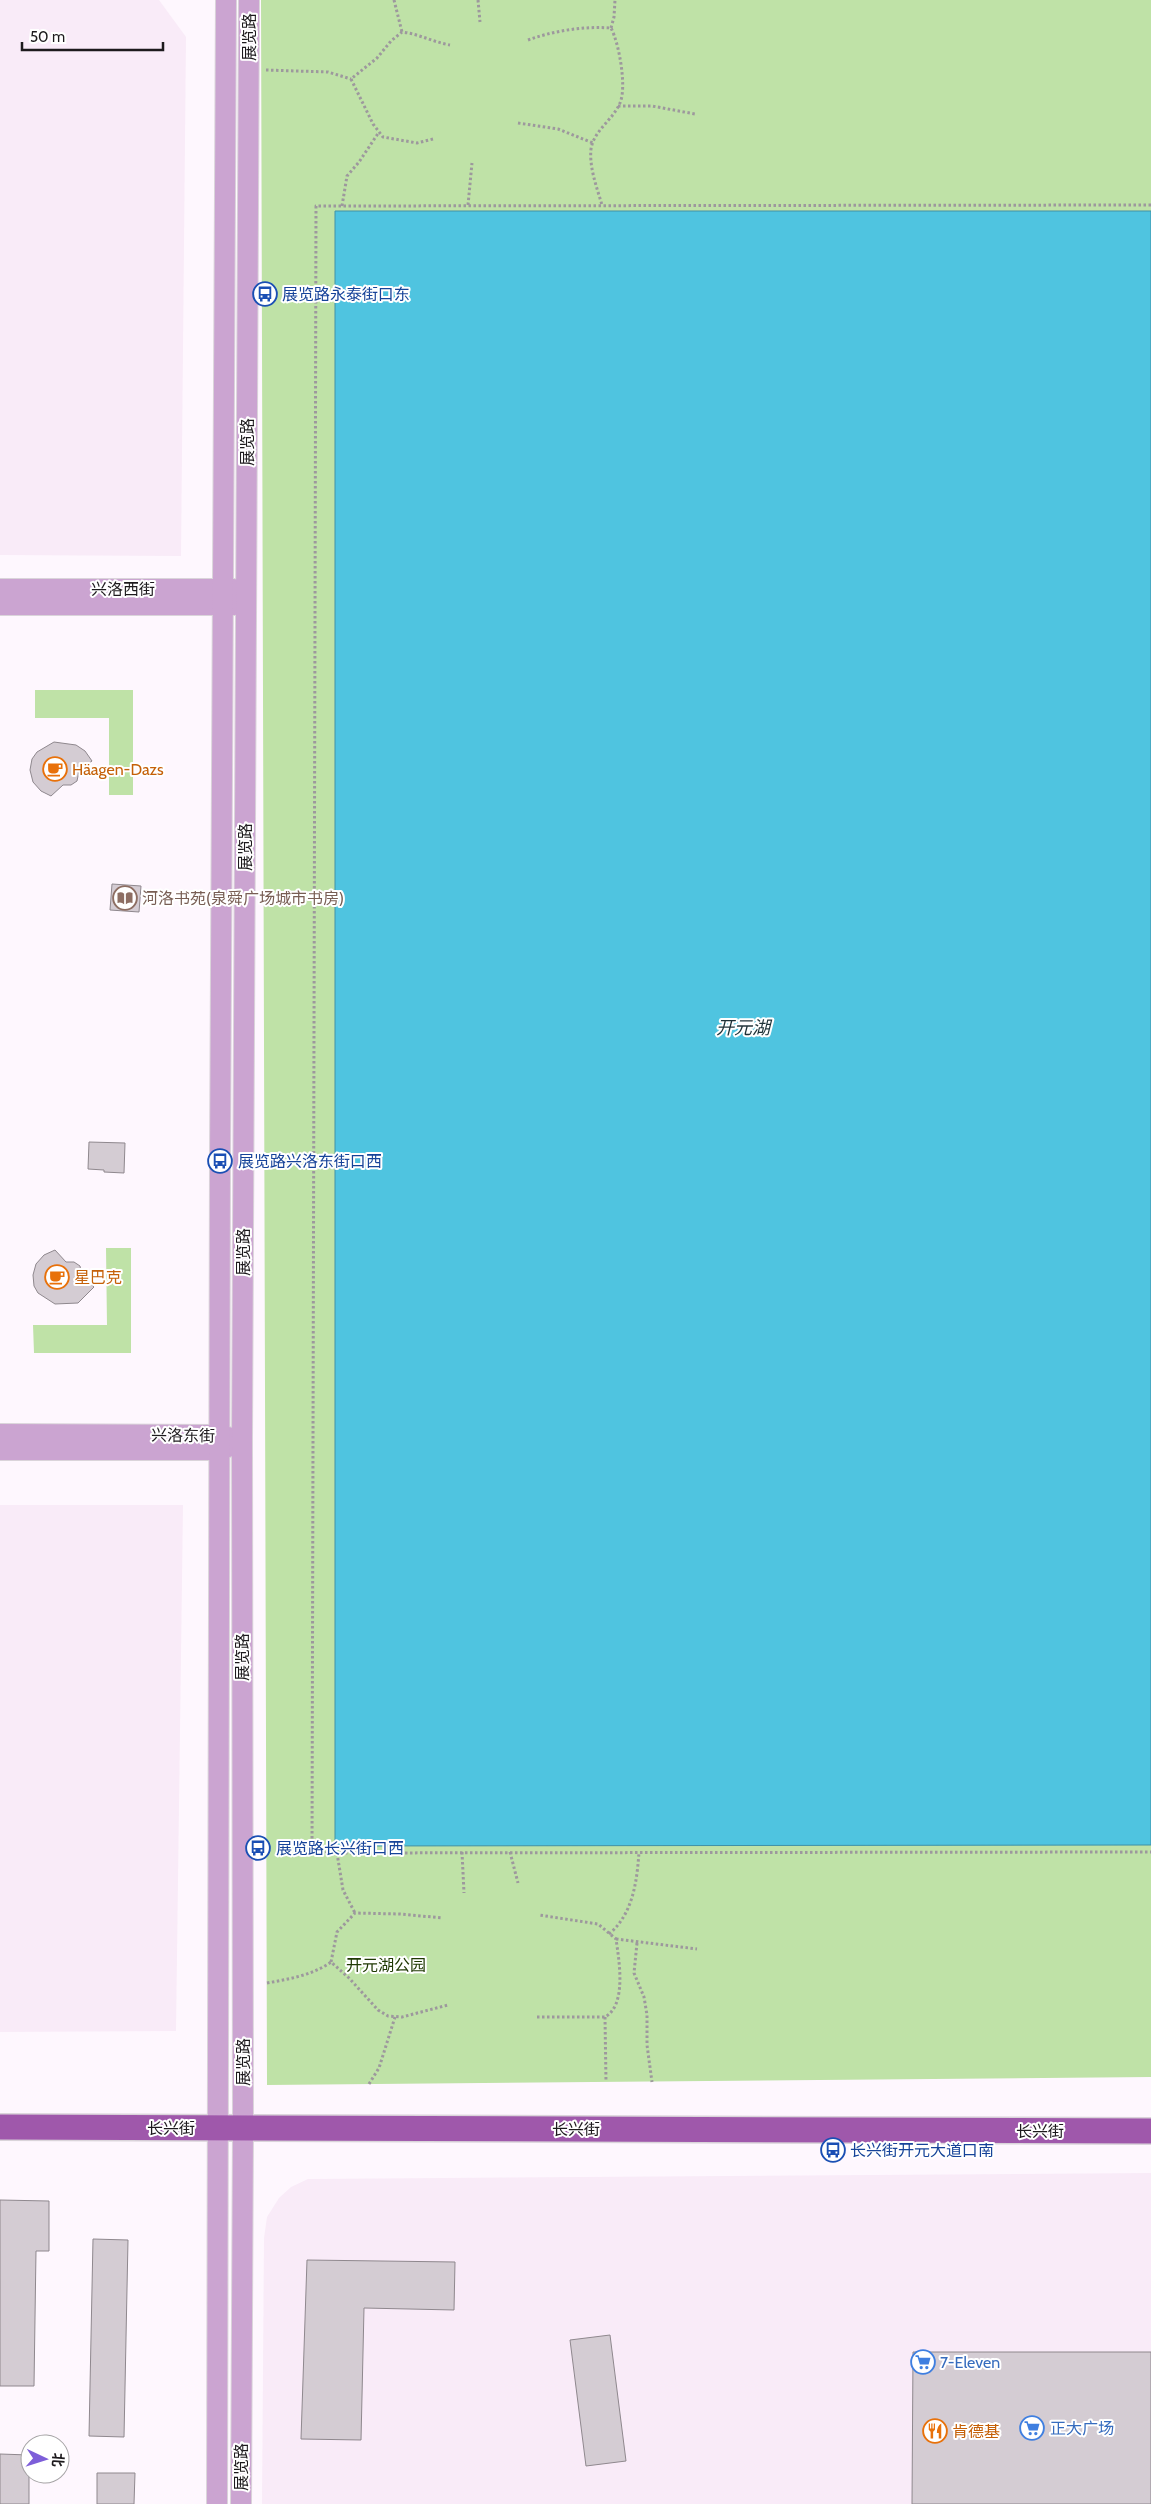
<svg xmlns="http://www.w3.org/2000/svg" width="1151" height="2504" viewBox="0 0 1151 2504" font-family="Cabin,'Noto Sans SC',sans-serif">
<rect width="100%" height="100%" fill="#fef7fe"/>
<g fill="#f9ebf8">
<path d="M0,0H159L186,37L181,556L0,555Z"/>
<path d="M0,1505H183L176,2031L0,2032Z"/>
<path d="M1151,2173V2504H262L264,2238L267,2217L279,2198L291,2187L308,2179Z"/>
</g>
<g fill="#bfe2a7">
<path d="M261,0H1151V211H335V1845H1151V2077L267,2085Z"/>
<path d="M35,690H133V795H109V718H35Z"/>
<path d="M106,1248H131V1353H34L33,1325H107Z"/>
</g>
<path fill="#4fc4e0" stroke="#4091a6" d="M335,211H1151V1845L335,1846Z"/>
<g fill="#d4ccd3" stroke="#8f888e">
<path d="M54,742L76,745L85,751L92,761L79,771L77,781L71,785H63L51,796L41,791L33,782L30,770L32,759L37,752Z"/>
<path d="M112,884L141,886L139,912L110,910Z"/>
<path d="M89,1142L125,1143L124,1173L104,1172V1170L88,1169Z"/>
<path d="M55,1250L66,1262H74L80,1266L82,1276L94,1287L78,1303L55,1304L38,1293L34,1286L33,1275L36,1264L44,1255Z"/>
<path d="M0,2200L49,2201V2251H36L34,2386H0Z"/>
<path d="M93,2239L128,2240L124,2437L89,2436Z"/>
<path d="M307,2260L455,2262L454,2310L364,2308L361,2440L301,2439Z"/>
<path d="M610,2335L626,2461L586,2466L570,2340Z"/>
<path d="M913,2352H1151V2504H912Z"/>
<path d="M0,2454L29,2455V2504H0Z"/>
<path d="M97,2473H135L134,2504H97Z"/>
</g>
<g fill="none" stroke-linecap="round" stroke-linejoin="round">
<g stroke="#dad4da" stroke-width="22">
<g id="minor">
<path d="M0,589H234"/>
<path d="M0,605H235"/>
<path d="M0,1434L219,1435L232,1438"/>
<path d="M0,1450H219L231,1446"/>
<path d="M217,2504L220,1161L226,0"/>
<path d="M241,2504L243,2128L242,1441L249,0"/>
</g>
</g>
<g stroke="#dad4da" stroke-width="28">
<path id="major" d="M0,2127L1151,2131"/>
</g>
<g stroke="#9d989d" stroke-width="3" stroke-dasharray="2.5 2.5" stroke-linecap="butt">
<path d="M394,0L402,32"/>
<path d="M478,0L480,22"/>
<path d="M611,28L614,17L615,0"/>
<path d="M528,40C553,31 583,26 611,28C619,43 627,87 620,103C613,120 594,130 591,149C589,167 597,188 602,205"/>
<path d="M266,70L328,72L351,79"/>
<path d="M618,106H652L695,114"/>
<path d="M518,123L558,129L593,143"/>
<path d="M433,139L417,143L383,137L373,124L351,79L377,58L391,41L402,32C419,34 433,42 450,45"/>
<path d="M468,205L472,163"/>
<path d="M1151,205L316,206L312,1853L1151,1852"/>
<path d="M342,206L347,176L359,162L379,132"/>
<path d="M462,1852L464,1893"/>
<path d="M510,1852L518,1883"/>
<path d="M337,1853L343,1890L355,1913"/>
<path d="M609,1934C633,1914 637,1881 639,1852"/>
<path d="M616,1939L697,1949"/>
<path d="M637,1943L634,1973L644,1997L647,2015V2045L652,2082"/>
<path d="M331,1962L337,1932L355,1913L400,1914L443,1918"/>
<path d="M267,1983C289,1979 313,1975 331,1962L349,1978L378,2010L388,2016L402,2017L448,2005"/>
<path d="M537,2017H605C627,2005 619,1960 616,1939L598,1924L539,1915"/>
<path d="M605,2017L606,2082"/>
<path d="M369,2084L379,2068L395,2017"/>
</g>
<use href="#minor" stroke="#cba4d1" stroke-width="20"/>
<use href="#major" stroke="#9f58ab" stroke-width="25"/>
</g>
<defs>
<g id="bus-ring" transform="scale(1.25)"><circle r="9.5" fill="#fff" stroke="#1a4fb4" stroke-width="1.5"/><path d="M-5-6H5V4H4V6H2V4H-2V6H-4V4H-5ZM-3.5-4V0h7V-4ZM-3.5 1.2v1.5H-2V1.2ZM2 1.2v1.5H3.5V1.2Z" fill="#1a4fb4"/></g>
<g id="cafe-ring" transform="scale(1.25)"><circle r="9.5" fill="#fff" stroke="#e8710a" stroke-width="1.5"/><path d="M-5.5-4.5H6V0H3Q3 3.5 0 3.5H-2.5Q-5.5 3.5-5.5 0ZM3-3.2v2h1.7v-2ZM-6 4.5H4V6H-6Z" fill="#e8710a"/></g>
<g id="library-ring" transform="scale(1.25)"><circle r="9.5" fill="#fff" stroke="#8d6e63" stroke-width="1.5"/><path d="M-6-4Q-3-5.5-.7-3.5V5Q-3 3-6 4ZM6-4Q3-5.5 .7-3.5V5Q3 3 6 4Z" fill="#8d6e63"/></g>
<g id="supermarket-ring" transform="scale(1.25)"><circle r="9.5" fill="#fff" stroke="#3f7fe0" stroke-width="1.5"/><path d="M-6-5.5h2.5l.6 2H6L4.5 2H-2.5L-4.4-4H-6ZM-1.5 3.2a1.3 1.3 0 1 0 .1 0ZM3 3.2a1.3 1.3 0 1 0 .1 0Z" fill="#3f7fe0"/></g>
<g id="restaurant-ring" transform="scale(1.25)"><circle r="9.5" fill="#fff" stroke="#e8710a" stroke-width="1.5"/><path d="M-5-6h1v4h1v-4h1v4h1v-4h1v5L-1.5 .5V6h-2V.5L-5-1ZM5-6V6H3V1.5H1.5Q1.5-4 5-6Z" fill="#e8710a"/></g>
</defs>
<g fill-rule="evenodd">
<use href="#bus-ring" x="265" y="294"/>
<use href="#cafe-ring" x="55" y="769"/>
<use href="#library-ring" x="125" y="898"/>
<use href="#bus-ring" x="220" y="1161"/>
<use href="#cafe-ring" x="57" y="1277"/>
<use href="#bus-ring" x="258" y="1848"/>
<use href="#bus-ring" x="833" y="2150"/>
<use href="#supermarket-ring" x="923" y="2362"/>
<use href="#supermarket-ring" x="1032" y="2428"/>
<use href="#restaurant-ring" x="935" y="2431"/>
</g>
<g text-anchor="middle" stroke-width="4" stroke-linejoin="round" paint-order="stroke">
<g font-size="16" fill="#1d1a1d" stroke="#fff">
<text transform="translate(249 37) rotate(-90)" y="6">展览路</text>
<text transform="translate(247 442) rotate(-90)" y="6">展览路</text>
<text x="123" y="595">兴洛西街</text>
<text transform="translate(245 847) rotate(-90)" y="6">展览路</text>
<text transform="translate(243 1252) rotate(-90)" y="6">展览路</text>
<text transform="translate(183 1435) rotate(1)" y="6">兴洛东街</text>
<text transform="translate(242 1657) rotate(-90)" y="6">展览路</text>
<text transform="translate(243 2062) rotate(-90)" y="6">展览路</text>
<text x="171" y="2134">长兴街</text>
<text x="576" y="2135">长兴街</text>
<text x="1040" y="2137">长兴街</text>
<text transform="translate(241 2467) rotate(-90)" y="6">展览路</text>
</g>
<g font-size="16" fill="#164399" stroke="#fff" text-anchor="start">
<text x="282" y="300">展览路永泰街口东</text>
<text x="238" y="1167">展览路兴洛东街口西</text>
<text x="276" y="1854">展览路长兴街口西</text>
<text x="850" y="2156">长兴街开元大道口南</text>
</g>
<g font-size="16" fill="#c56008" stroke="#fff" text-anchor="start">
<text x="72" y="775">Häagen-Dazs</text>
<text x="74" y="1283">星巴克</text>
<text x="952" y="2437">肯德基</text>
</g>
<g font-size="16" fill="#785e54" stroke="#fff" text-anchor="start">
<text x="142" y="904">河洛书苑(泉舜广场城市书房)</text>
</g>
<g font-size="16" fill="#203a04" stroke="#fff">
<text x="386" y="1971">开元湖公园</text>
</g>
<g font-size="16" fill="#366cbe" stroke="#fff" text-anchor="start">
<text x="940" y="2368">7-Eleven</text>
<text x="1050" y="2434">正大广场</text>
</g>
<g font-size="18" font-style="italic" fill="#1d3137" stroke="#fff">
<text x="743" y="1034">开元湖</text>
</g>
</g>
<g transform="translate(45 2459) rotate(94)"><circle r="24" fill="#ffffff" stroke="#a5a3a5"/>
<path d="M0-4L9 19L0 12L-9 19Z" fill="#7d5ed9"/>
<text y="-8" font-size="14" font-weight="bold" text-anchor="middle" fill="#1d1a1d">北</text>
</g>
<path d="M22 42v8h141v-8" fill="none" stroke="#1d1a1d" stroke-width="2.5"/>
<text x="30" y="42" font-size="15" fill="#1d1a1d" stroke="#ffffff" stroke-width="4" paint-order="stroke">50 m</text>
</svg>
